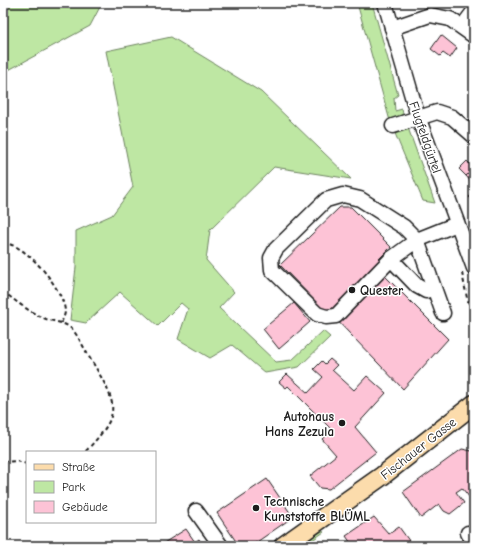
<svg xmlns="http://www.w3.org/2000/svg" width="477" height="549" viewBox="0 0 477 549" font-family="'Comic Neue',sans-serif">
<rect width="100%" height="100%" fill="#fff"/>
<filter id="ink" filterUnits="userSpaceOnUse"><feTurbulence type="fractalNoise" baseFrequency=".025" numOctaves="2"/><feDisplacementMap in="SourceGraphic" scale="8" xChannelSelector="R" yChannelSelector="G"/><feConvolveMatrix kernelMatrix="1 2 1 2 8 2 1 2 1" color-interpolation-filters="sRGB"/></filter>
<g filter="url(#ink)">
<g fill="#bee7a3" stroke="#6d8260">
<path d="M3,3H102L90,26L3,73Z"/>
<path d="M357,3H372L398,95L394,98L395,111L402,109L403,114L390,121Z"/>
<path d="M171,37L261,92L351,179L274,167L210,230L206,260L234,292L219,308L276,362L292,360L323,331L330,337L299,367L265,373L232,345L210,358L178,339L188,309L181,303L158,326L120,292L86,323L70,320L76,267V231L112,215L133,187L106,51Z"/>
<path d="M407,125L435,203L423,201L394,131Z"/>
<path d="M322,531L324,532L304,546H297Z"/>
</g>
<g fill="#fdc3d6" stroke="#1c1c1c">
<path d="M441,35L457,48L450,58L443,53L440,56L431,49Z"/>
<path d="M467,161L474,168L466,176L459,169Z"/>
<path d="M474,168V185L466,176Z"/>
<path d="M474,192V202L469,197Z"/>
<path d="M340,207H351L391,247L379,259L382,261L376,267L448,339L403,389L327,310L325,311L280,265Z"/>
<path d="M294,303L310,322L279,349L263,329Z"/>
<path d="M330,359L337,365L332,370L354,390L367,376L386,393L355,427L376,452L329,489L320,488L310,476L336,455L322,439L332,430L288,386L286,388L279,382L287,374L308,393L323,377L314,369L322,361L325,364Z"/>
<path d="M462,449L472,451L474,454V503L462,488L456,492L464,503L450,514L444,511L439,504L421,518L403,492Z"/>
<path d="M267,479L293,517L251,546H239L217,513Z"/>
<path d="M374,517L389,534L399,527L410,542L405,546H353L346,536Z"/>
<path d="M186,529L195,542L199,539L203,546H159Z"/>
</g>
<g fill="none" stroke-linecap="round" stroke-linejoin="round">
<g stroke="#1c1c1c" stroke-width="17">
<g id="minor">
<path d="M385,3L418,117L474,268"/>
<path d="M462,27L474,11"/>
<path d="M392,28L430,15L450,19L474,36"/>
<path d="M393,126L437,112L452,117L474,136"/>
<path d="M391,259L336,316L326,317L317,314L272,270L271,258L276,249L326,200L343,195L360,199L404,227L417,240L457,224"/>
<path d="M434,288L426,291L417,286L391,259L417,240L443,313"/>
<path d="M196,511L221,546"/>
<path d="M468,533L474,544"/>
</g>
</g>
<g stroke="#1c1c1c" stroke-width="21">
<path id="major" d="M283,546L382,476L474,404"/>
</g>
<g stroke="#1c1c1c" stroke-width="2" stroke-dasharray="4 3" stroke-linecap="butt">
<path d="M3,243C26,243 64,290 65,311C65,315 63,319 61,323"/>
<path d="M462,273L467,298L474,318"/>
<path d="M3,291C15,301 27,310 41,317C51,322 63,321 72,329C80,338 86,353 93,363C119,407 121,414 85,452"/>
<path d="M3,462L17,461L27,464"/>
</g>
<use href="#minor" stroke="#fff" stroke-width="14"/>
<use href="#major" stroke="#fcdcac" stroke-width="18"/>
</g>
</g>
<g fill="#1c1c1c" stroke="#fff" stroke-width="1.5">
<circle cx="352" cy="290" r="4"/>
<circle cx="342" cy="423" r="4"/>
<circle cx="256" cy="508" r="4"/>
</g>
<g text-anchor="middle" stroke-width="3" stroke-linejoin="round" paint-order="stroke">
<g font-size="13" fill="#1c1c1c" stroke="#fff">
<text transform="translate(426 137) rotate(71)" y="5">Flugfeldgürtel</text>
<text transform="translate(418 448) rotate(-38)" y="5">Fischauer Gasse</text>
</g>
<g font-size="13" font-weight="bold" fill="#1c1c1c" stroke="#fff" text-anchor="start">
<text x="360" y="295">Quester</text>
<text x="334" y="421" text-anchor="end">Autohaus<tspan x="334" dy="15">Hans Zezula</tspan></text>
<text x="264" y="506">Technische<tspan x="264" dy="15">Kunststoffe BLÜML</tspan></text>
</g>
</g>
<rect width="477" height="549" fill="none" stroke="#fff" stroke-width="16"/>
<rect x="8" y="8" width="461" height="533" fill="none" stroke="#1c1c1c" stroke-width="1.5" filter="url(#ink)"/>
<rect x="26" y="451" width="130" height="72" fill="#ffffff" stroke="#a4a4a4"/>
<rect x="34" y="464" width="20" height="6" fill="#fcdcac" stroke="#a4a4a4"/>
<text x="62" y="471" font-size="12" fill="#1c1c1c">Straße</text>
<rect x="34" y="481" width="20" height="12" fill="#bee7a3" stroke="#a4a4a4"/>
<text x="62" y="491" font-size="12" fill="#1c1c1c">Park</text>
<rect x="34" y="501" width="20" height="12" fill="#fdc3d6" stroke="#a4a4a4"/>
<text x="62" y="511" font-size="12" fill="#1c1c1c">Gebäude</text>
</svg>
